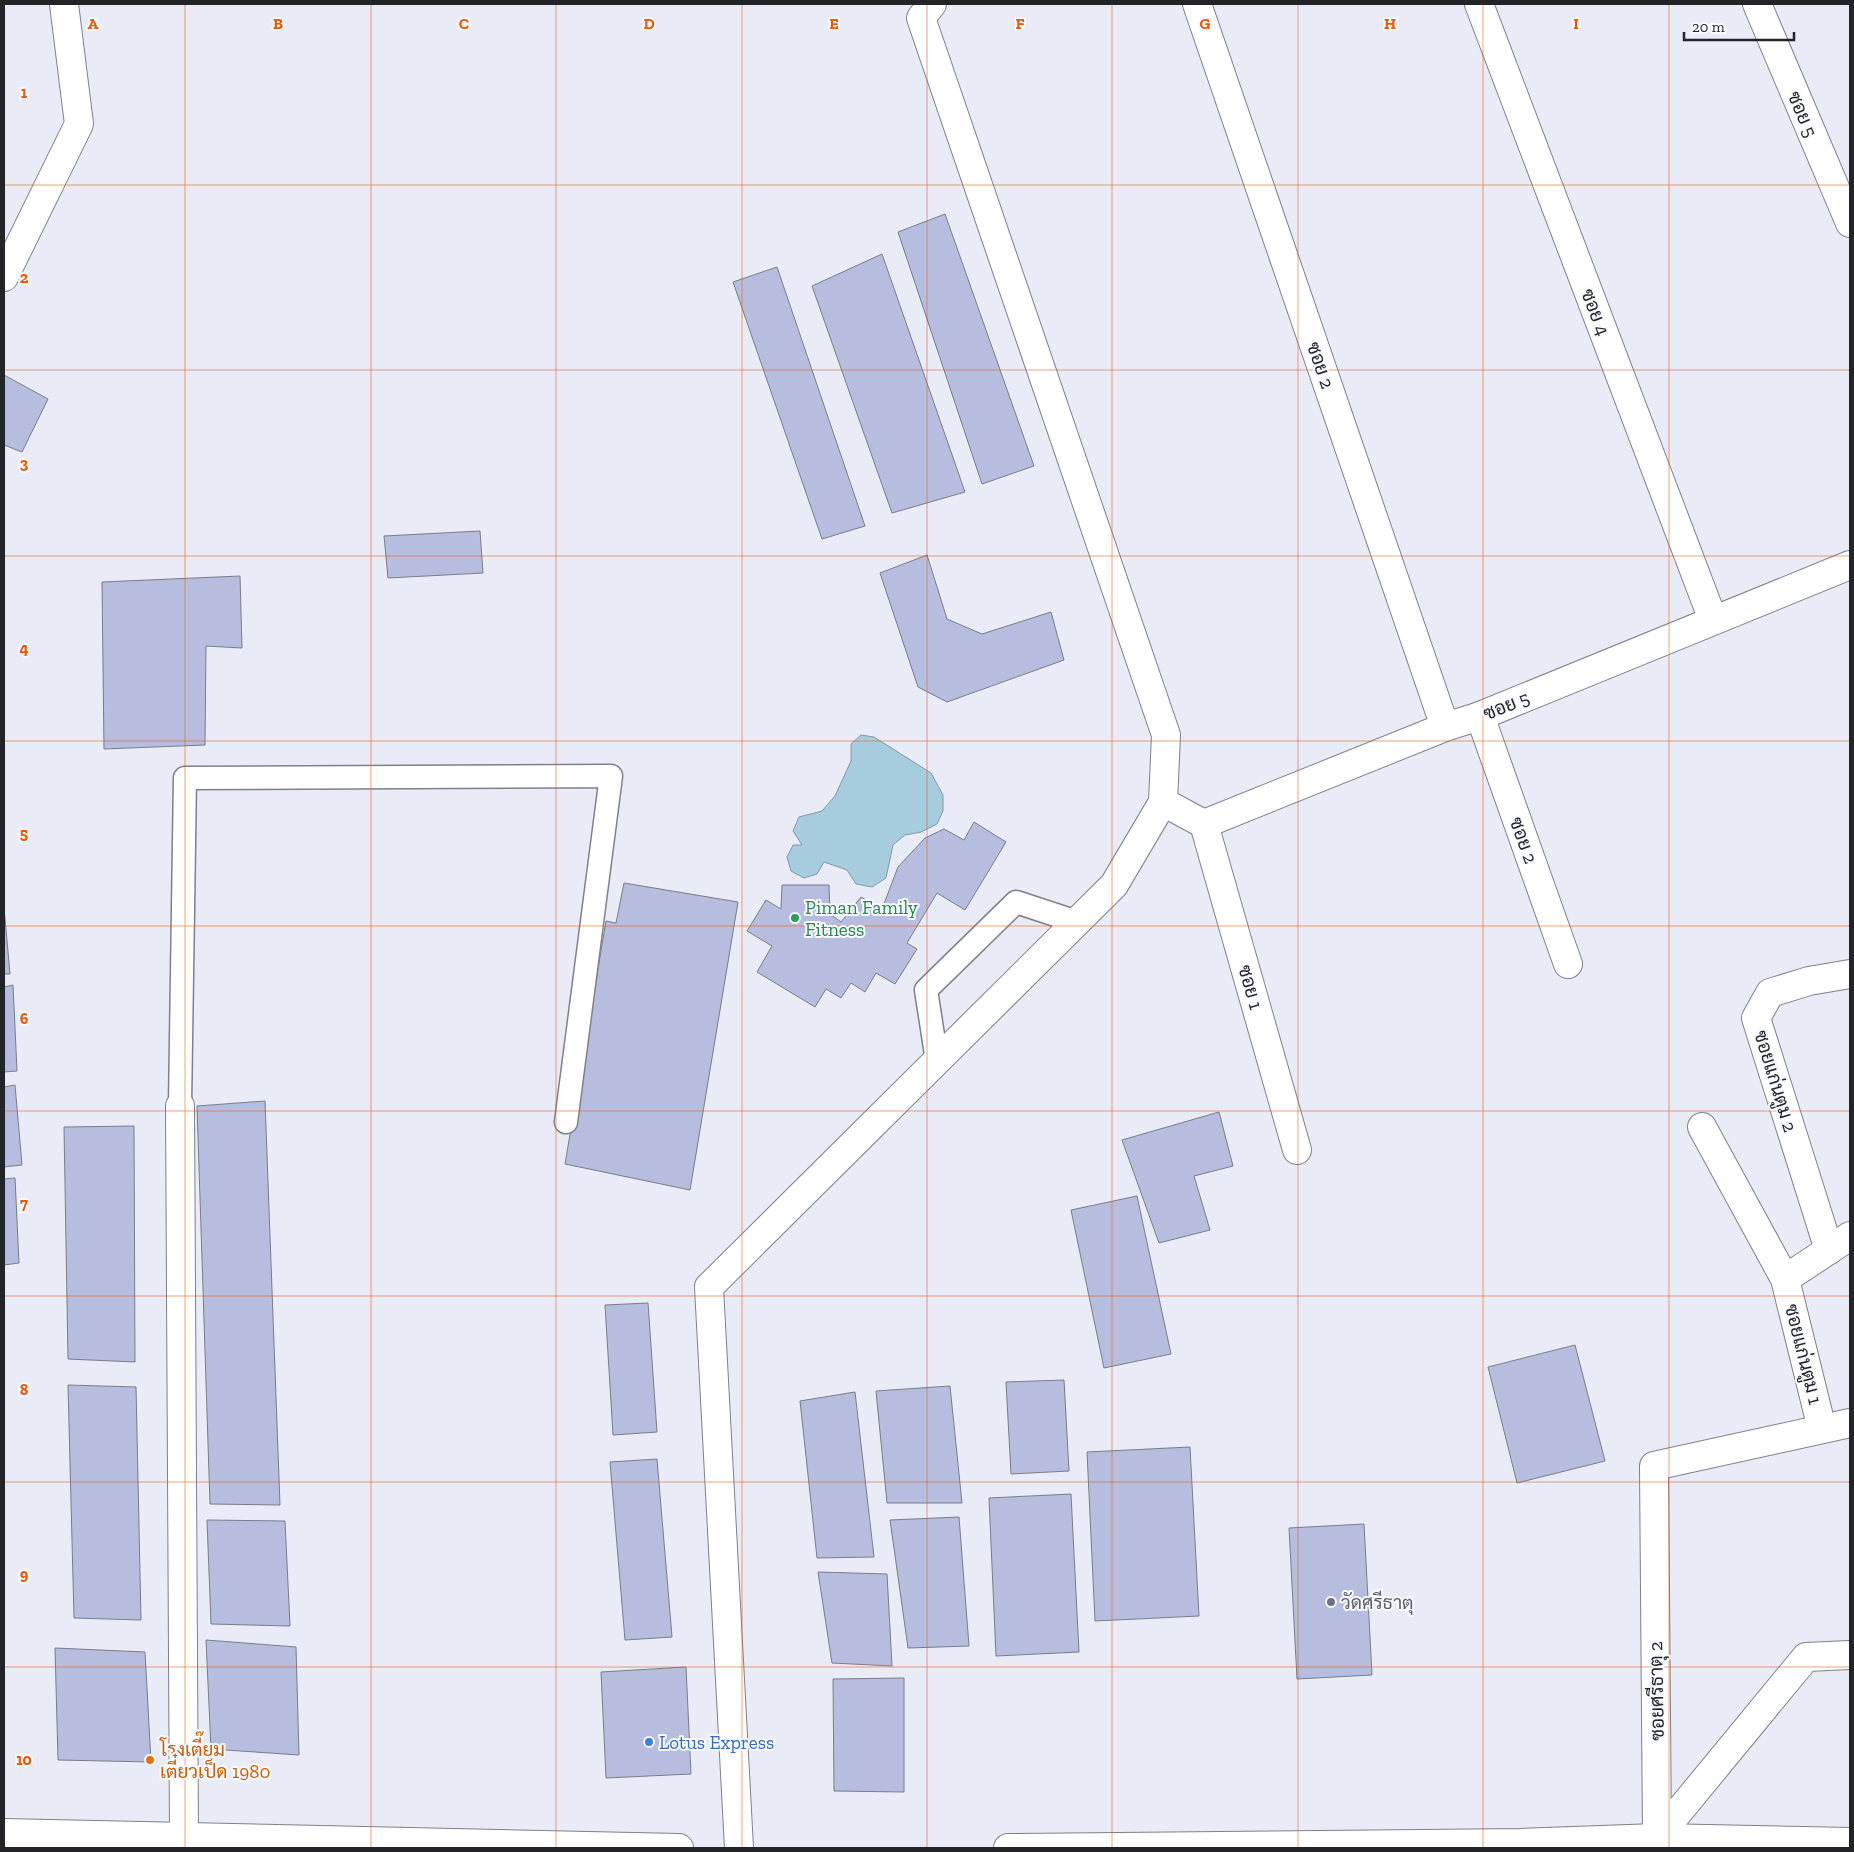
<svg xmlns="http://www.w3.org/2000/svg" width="1854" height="1852" viewBox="0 0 1854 1852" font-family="'Zilla Slab',Sarabun,serif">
<rect width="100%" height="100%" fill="#e9ebf7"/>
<path fill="#a6ccdd" stroke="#7f9aa7" d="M861,735L874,737L931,773L943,795V811L937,824L921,832L905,835L893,845L886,878L872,887L856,884L847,870L824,862L817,874L804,878L791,871L787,857L793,845H802L793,831L799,817L822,811L835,796L851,761V744Z"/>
<g fill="#b7bdde" stroke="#7a7c87">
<path d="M945,214L1034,466L982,484L898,232Z"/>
<path d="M882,254L965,492L892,513L812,286Z"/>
<path d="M777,267L865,526L822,539L733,282Z"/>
<path d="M4,375L48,399L22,452L4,445Z"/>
<path d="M480,531L483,573L388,578L384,536Z"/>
<path d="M927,555L947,619L982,634L1051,612L1064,660L947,702L918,687L880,573Z"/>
<path d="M240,576L242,648L206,646L205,745L104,749L102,582Z"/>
<path d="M974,822L1006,842L965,910L937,893L907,943L917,949L895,984L876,973L865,992L851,983L841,998L826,989L815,1007L757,972L772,946L747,931L766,900L781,909L782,885H829L830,914L841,922L861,897L882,909L898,867L925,838L944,829L964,840Z"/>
<path d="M624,883L738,902L690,1190L565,1164L606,921L616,923Z"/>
<path d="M4,907L10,974H4Z"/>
<path d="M13,985L17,1071L4,1072V987Z"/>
<path d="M15,1085L22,1165L4,1167V1087Z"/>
<path d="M265,1101L280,1505L210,1504L197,1106Z"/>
<path d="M1219,1112L1233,1166L1194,1176L1210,1230L1159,1243L1122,1140Z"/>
<path d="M134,1126L135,1362L68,1359L64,1127Z"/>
<path d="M15,1178L19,1263L4,1265V1179Z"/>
<path d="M1137,1196L1171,1354L1104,1368L1071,1210Z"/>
<path d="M648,1303L657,1432L613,1435L605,1305Z"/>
<path d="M1575,1345L1605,1461L1517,1483L1488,1367Z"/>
<path d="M1064,1380L1069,1471L1011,1474L1006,1382Z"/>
<path d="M68,1385L136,1387L141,1620L74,1618Z"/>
<path d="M950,1386L962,1503H887L876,1391Z"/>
<path d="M855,1392L874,1557L817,1558L800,1401Z"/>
<path d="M1190,1447L1199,1616L1095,1621L1087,1452Z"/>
<path d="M657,1459L672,1637L625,1640L610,1462Z"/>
<path d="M1071,1494L1079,1652L996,1656L989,1498Z"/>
<path d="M959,1517L969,1646L908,1648L890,1520Z"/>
<path d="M207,1520L285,1521L290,1626L211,1624Z"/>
<path d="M1364,1524L1372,1675L1297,1679L1289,1528Z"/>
<path d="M818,1572L887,1574L892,1666L832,1663Z"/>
<path d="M206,1640L296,1647L299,1755L211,1749Z"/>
<path d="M55,1648L145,1652L151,1762L58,1760Z"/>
<path d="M686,1667L691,1774L606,1778L601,1672Z"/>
<path d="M904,1678V1792L834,1791L833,1679Z"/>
</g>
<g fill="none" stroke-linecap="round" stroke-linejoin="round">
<g stroke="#7e808b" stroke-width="25">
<g id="lane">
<path d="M937,1061L926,990L1016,902L1077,922"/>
<path d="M180,1106L185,778L611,776L566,1122"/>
</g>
</g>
<g stroke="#7e808b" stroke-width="30">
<g id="street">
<path d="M1197,4L1445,727"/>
<path d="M1479,4L1713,620"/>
<path d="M1757,4L1850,223"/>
<path d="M4,277L79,124L64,4"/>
<path d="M1480,716L1568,964"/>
<path d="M1163,802L1204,824L1445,727L1480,716L1850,565"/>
<path d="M1204,824L1297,1150"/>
<path d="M180,1106L184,1837"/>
<path d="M1702,1127L1785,1279L1822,1429"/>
<path d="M1829,1250L1756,1018L1770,993L1809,981L1850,974"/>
<path d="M1785,1279L1850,1236"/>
<path d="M1657,1838L1654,1466L1850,1423"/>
<path d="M1657,1838L1806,1657L1850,1655"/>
<path d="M739,1848L709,1287L1114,885L1163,802L1166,735L921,18L932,4"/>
</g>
</g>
<g stroke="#7e808b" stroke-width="30">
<g id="secondary">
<path d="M4,1833L679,1848"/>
<path d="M1008,1848L1520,1843L1657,1838L1850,1842"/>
</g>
</g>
<use href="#lane" stroke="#fff" stroke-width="22"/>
<use href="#street" stroke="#fff" stroke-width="28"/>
<use href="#secondary" stroke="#fff" stroke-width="28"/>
</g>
<path fill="none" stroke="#e8590c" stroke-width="1" stroke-opacity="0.55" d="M185,4V1848M371,4V1848M556,4V1848M742,4V1848M927,4V1848M1112,4V1848M1298,4V1848M1483,4V1848M1669,4V1848M4,185H1850M4,370H1850M4,556H1850M4,741H1850M4,926H1850M4,1111H1850M4,1296H1850M4,1482H1850M4,1667H1850"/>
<circle fill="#2e9e5b" stroke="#f8f9fe" stroke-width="2" cx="795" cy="918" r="5"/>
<circle fill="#6b7280" stroke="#f8f9fe" stroke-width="2" cx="1331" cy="1602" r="5"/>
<circle fill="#3f7fe0" stroke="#f8f9fe" stroke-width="2" cx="649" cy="1742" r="5"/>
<circle fill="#e8710a" stroke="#f8f9fe" stroke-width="2" cx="150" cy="1760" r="5"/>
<g text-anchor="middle" stroke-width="4" stroke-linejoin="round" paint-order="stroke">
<g font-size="19" fill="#232428" stroke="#f8f9fe">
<text transform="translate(1803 114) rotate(67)" y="7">ซอย 5</text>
<text transform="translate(1596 312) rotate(69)" y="7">ซอย 4</text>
<text transform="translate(1321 365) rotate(71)" y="7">ซอย 2</text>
<text transform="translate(1506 705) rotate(-22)" y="7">ซอย 5</text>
<text transform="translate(1524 840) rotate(70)" y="7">ซอย 2</text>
<text transform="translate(1251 987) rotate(74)" y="7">ซอย 1</text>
<text transform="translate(1776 1081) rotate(73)" y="7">ซอยแก่นตูม 2</text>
<text transform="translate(1804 1354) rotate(76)" y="7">ซอยแก่นตูม 1</text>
<text transform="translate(1656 1691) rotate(-91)" y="7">ซอยศรีธาตุ 2</text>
</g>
<g font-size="19" fill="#27864d" stroke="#f8f9fe" text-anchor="start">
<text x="805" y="914">Piman Family<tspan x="805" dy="22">Fitness</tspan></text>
</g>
<g font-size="19" fill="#5b616d" stroke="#f8f9fe" text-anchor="start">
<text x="1341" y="1609">วัดศรีธาตุ</text>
</g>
<g font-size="19" fill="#366cbe" stroke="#f8f9fe" text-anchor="start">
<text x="659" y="1749">Lotus Express</text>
</g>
<g font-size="19" fill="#c56008" stroke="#f8f9fe" text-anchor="start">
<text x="160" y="1756">โรงเตี๊ยม<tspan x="160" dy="22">เตี๋ยวเป็ด 1980</tspan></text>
</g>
</g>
<g font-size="16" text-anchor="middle" font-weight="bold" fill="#e8590c" stroke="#f8f9fe" stroke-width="4" stroke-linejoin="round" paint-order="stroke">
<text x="93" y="29">A</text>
<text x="278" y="29">B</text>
<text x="464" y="29">C</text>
<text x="649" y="29">D</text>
<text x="834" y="29">E</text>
<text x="1020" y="29">F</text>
<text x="1205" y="29">G</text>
<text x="1390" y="29">H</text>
<text x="1576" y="29">I</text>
<text x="24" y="98">1</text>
<text x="24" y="283">2</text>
<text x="24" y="469">3</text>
<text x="24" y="654">4</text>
<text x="24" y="839">5</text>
<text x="24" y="1024">6</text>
<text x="24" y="1209">7</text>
<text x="24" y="1395">8</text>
<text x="24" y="1580">9</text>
<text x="24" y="1765">10</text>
</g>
<rect width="1854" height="1852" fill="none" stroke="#232428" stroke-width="10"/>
<path d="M1684 32v8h110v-8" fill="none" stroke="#232428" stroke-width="2.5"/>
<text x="1692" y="32" font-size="15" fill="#232428" stroke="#f8f9fe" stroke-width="4" paint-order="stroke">20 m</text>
</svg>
